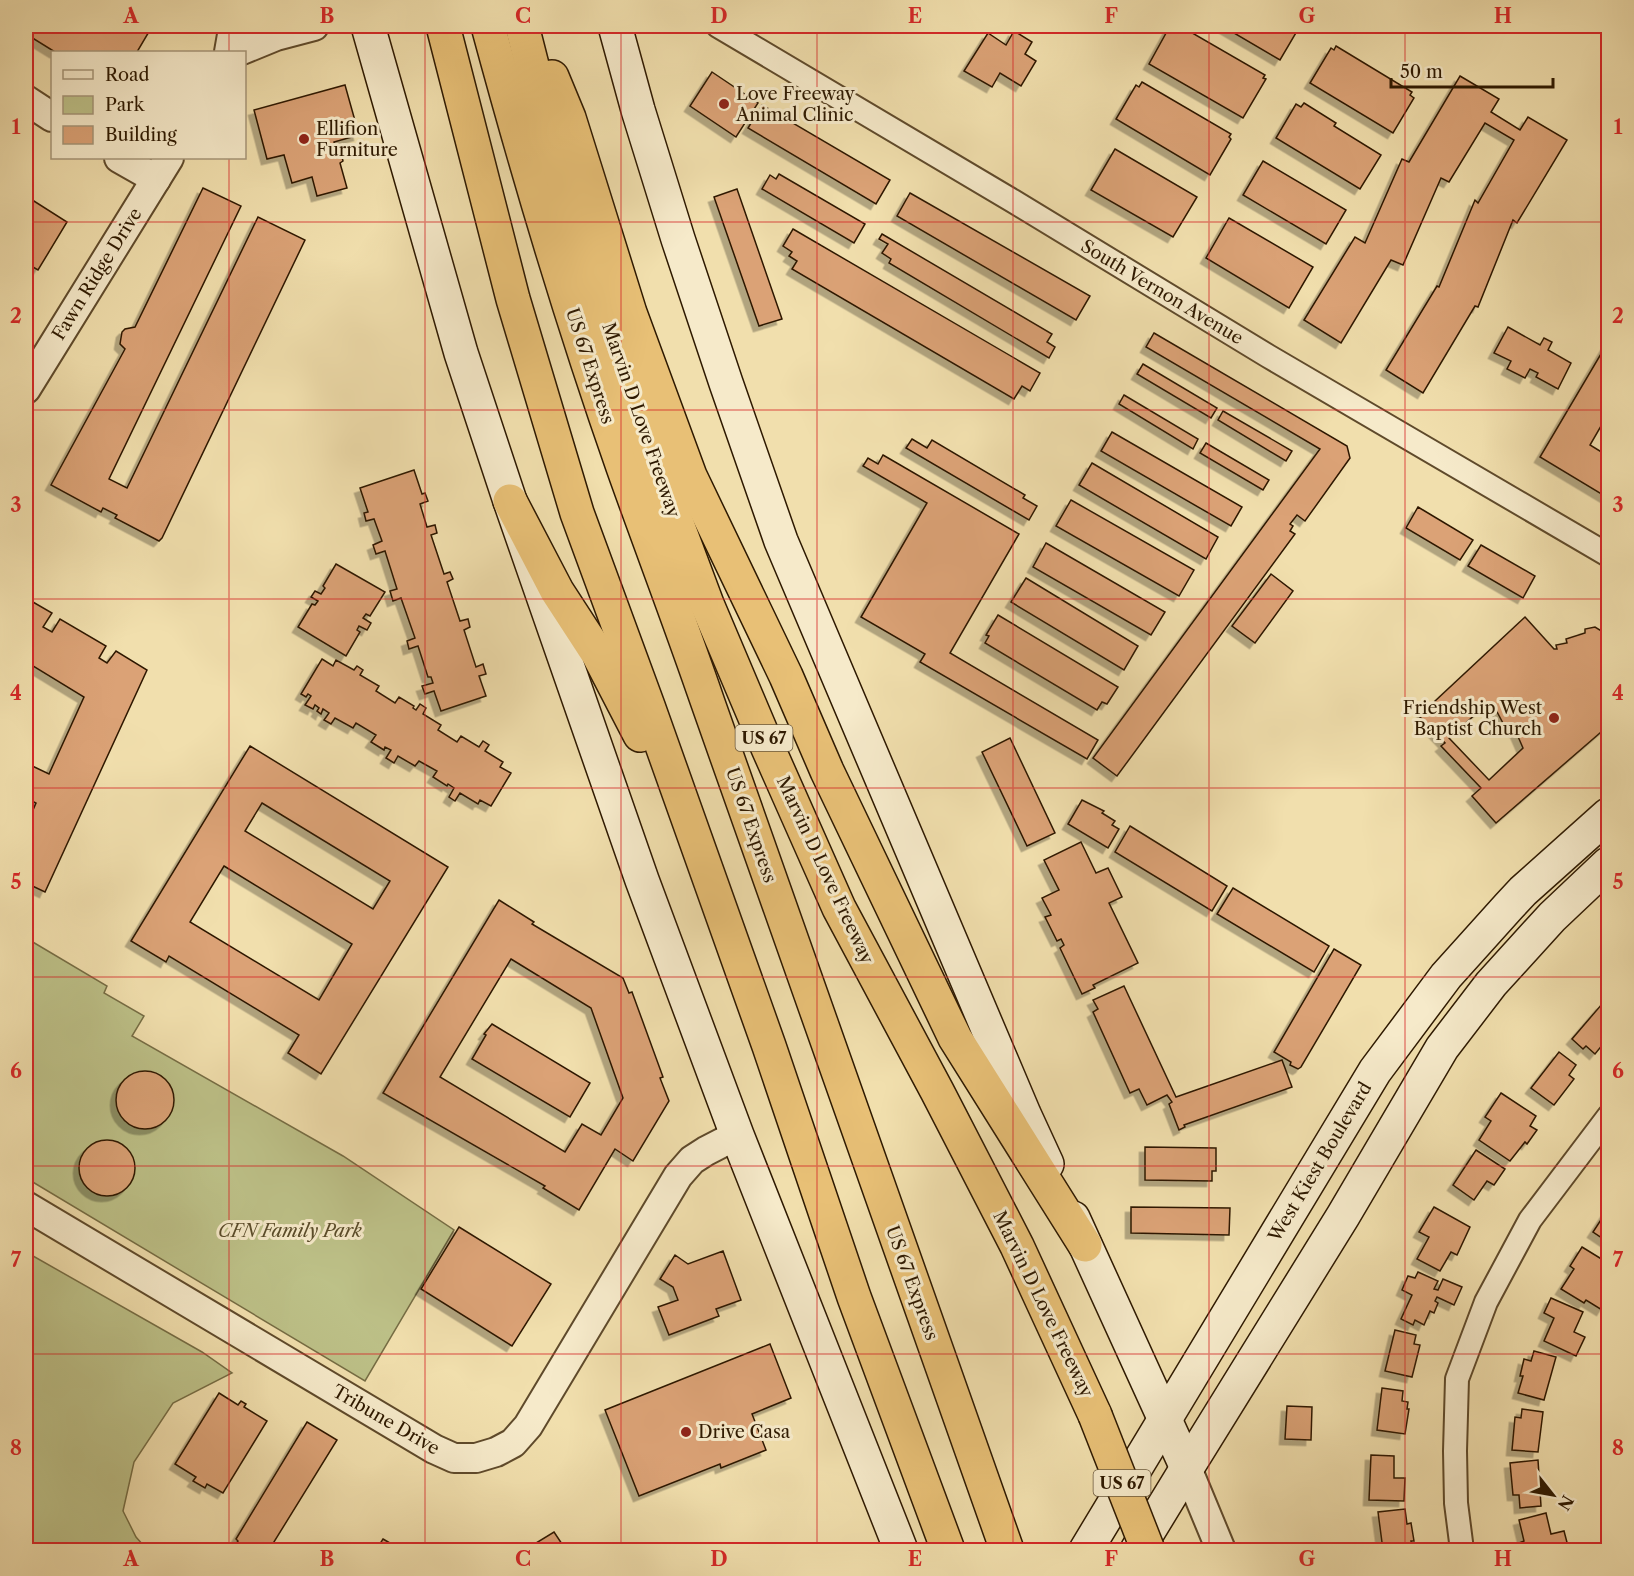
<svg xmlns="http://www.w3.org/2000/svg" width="1634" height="1576" viewBox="0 0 1634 1576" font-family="'Libre Caslon Text',serif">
<defs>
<filter id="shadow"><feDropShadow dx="-5.5" dy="5.5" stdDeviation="0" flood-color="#0004"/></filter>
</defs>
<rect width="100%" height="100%" fill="#f1dfad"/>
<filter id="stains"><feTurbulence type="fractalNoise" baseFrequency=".00333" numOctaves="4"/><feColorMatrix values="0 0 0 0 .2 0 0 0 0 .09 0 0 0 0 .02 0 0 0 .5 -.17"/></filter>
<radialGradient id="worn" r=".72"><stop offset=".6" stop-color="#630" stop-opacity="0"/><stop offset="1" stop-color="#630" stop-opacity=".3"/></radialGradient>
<g fill="#bdc188" stroke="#766d44" stroke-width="1.5">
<path d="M26,938L107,986L104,993L144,1016L132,1036L343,1156L454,1230L365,1381L26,1178Z"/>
<path d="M26,1252L202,1352L232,1373L173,1403L134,1462L123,1511L136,1537L144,1546L142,1550H26Z"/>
</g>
<g fill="#dba276" stroke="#2e1900" stroke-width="1.5" fill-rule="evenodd" filter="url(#shadow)">
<path d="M26,26H143L150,30L137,52H55L26,34Z"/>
<path d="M1170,26L1180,30L1182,27L1265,75L1263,78L1266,79L1243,118L1149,64Z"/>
<path d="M1222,26H1300L1280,60Z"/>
<path d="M1014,31L1032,42L1025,54L1036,61L1021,86L1000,73L992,87L964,71L988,33L1006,45Z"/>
<path d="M1336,46L1412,92L1410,95L1414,98L1393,133L1310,83L1331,48L1334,50Z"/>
<path d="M712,72L758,103L736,137L690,106Z"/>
<path d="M1460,76L1499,99L1491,112L1520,130L1528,117L1567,140L1517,223L1513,220L1478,307L1475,306L1423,393L1386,370L1437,286L1439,287L1475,200L1478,203L1514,140L1485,123L1449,182L1441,178L1403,265L1391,260L1341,343L1304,320L1355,237L1365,243L1402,159L1409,162Z"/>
<path d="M1142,82L1231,134L1229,137L1231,139L1210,175L1116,119L1136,85L1139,87Z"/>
<path d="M345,85L359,135L334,142L337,155L341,153L343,161L340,163L347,188L317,196L312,177L292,183L284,155L267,159L254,110Z"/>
<path d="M1304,103L1336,123L1334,126L1381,155L1360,189L1276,138L1296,104L1301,107Z"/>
<path d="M762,105L890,180L876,204L748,128Z"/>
<path d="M1115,149L1197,197L1173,237L1091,190Z"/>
<path d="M1263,161L1346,210L1326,244L1243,195Z"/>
<path d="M779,174L865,224L854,243L762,189L770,175L776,179Z"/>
<path d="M203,188L241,206L109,479L127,488L258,217L305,240L162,538L159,541L115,518L117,515L103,508L101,512L51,485L125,349L120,344L122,332L125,329L135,327Z"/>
<path d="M737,189L782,319L759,326L714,197Z"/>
<path d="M910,193L1090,296L1076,320L897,216Z"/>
<path d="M26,196L67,222L38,270L26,263Z"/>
<path d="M1229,218L1313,267L1289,308L1206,258Z"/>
<path d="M793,229L1040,373L1030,391L1022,386L1014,399L792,269L797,261L789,256L792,252L783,246Z"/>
<path d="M882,234L1052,334L1047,342L1055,347L1049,358L889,263L891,259L882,253L888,244L879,239Z"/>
<path d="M1508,327L1540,345L1544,338L1552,342L1548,350L1571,363L1558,389L1536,377L1538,373L1530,369L1525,378L1507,369L1511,361L1494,353Z"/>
<path d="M1154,333L1347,446L1350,458L1305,521L1297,515L1290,524L1293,526L1290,531L1295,534L1117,776L1093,758L1320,449L1146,347Z"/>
<path d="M1608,342V414L1590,445L1608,456V498L1540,457Z"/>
<path d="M1143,364L1217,408L1211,418L1137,374Z"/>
<path d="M1124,395L1198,439L1193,449L1119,404Z"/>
<path d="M1223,411L1292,451L1286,461L1218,420Z"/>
<path d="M1112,432L1242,507L1231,526L1101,451Z"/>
<path d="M912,439L927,448L932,440L1025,495L1023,498L1037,506L1029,520L906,448Z"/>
<path d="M1206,443L1269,480L1263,490L1200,453Z"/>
<path d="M883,455L1019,534L950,653L1098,740L1087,759L920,662L925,654L861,617L927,503L863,466L868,458L878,464Z"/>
<path d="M1092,463L1218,537L1206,559L1079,485Z"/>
<path d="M414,470L422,494L425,493L428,501L420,504L427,527L435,525L437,533L431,535L444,574L450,572L453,579L447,582L460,621L468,619L470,627L464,630L476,667L483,664L486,674L479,676L486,696L441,711L434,691L425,694L422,686L433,683L431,677H428L418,646L409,649L407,641L415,638L401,598L393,601L390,591L397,589L385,551L376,554L373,545L382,541L374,519L366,521L364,513L368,512L360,488Z"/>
<path d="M1071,500L1194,570L1179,596L1056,526Z"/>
<path d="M1418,507L1473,540L1460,560L1406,528Z"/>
<path d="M1046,543L1165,612L1151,635L1033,567Z"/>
<path d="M1481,545L1535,576L1523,598L1468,566Z"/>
<path d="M336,564L385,592L370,616L366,614L363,618L371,623L367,630L359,626L357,630L360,632L346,656L298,627L312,604L315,605L318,601L311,597L315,591L321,594L325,588L323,586Z"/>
<path d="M1271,574L1293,591L1255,643L1232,626Z"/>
<path d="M1026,578L1138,646L1124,670L1011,602Z"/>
<path d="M26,598L52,613L43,627L52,632L60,619L106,646L99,658L107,663L116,651L147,670L45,892L26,883V826L36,803L26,798V763L49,774L84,697L30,664L26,673Z"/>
<path d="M998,615L1118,687L1107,704L1102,702L1097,710L985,643L989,636L986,635Z"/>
<path d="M1525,617L1554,649H1557L1556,645L1567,643L1566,639L1585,633V629L1595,627L1608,635V720L1605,723L1608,726L1496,823L1472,796L1481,788L1441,746L1445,743L1419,716ZM1488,703L1496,710L1504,725L1516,732L1523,748L1489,780L1449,738Z"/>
<path d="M322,659L333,666L336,660L354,670L357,666L363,670L360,675L379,686L376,691L395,703L399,697L414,706L413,708L416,710L420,704L426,708L423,714L441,725L438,730L457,742L461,736L479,747L483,741L489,745L485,751L503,762L500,767L511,773L491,806L480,800L478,804L460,793L455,801L449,797L454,788L448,784L447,786L433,777L437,771L419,761L415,766L398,756L394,763L386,758L391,750L385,747L384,750L371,742L376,735L356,723L353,728L335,718L331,724L324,720L329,713L323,709L321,714L317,711L319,708L315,705L313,709L305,705L311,696L308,694L306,697L301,694Z"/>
<path d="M1010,738L1055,833L1027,846L982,752Z"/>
<path d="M250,746L448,867L321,1074L288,1053L299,1035L169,956L166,962L131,941ZM262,803L390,881L373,909L245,831ZM224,866L352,944L319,1000L190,922Z"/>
<path d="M1082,800L1104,811L1102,813L1115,821L1112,825L1119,829L1108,848L1068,824Z"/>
<path d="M1130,826L1227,886L1212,911L1115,852Z"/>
<path d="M1081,842L1096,873L1108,868L1122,897L1109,903L1138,963L1093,985L1095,988L1082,994L1060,948L1064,945L1061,939L1057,941L1045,917L1051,915L1042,898L1059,890L1044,860Z"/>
<path d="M1233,888L1329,946L1314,972L1217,914Z"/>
<path d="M499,900L534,922L532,924L623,978L629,993L632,992L663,1077L660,1078L669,1101L633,1161L615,1149L579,1210L543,1188L545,1186L383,1093ZM511,959L591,1008L623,1098L601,1135L582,1124L565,1152L440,1077Z"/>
<path d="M1334,949L1361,965L1301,1067L1298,1069L1290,1065L1291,1062L1274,1052Z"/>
<path d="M1124,986L1176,1097L1282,1060L1292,1087L1184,1125L1185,1127L1179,1130L1169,1104L1172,1102L1167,1095L1147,1105L1139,1089L1130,1093L1093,1012L1098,1009L1093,1000Z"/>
<path d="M1602,1004L1608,1010V1038L1595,1054L1586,1046L1583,1049L1572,1039Z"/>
<path d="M492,1024L590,1083L570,1117L472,1059L486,1035L484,1034Z"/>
<path d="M1559,1052L1576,1065L1569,1075L1574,1079L1554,1105L1531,1088Z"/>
<circle cx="145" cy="1100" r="29"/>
<path d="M1501,1093L1536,1116L1530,1126L1537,1130L1527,1144L1525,1142L1510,1161L1479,1140L1491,1121L1485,1117Z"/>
<circle cx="107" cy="1168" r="28"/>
<path d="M1145,1147L1216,1148V1171H1212V1181L1145,1180Z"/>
<path d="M1476,1150L1505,1169L1494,1185L1487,1181L1474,1200L1453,1185Z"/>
<path d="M1131,1207L1230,1208L1229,1235L1131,1233Z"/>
<path d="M1434,1207L1470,1227L1457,1255L1451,1252L1440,1271L1417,1259L1429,1237L1419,1232Z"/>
<path d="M1608,1209V1242L1593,1232Z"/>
<path d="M459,1227L551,1284L512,1346L421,1289Z"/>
<path d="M1582,1247L1608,1263V1300L1602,1310L1586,1300L1584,1303L1561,1289L1574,1269L1570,1266Z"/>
<path d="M723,1251L741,1300L716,1309L719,1316L669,1335L658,1307L678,1300L673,1287L660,1279L675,1255L688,1264Z"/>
<path d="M1418,1272L1438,1281L1434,1289L1438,1290L1443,1279L1462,1287L1454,1305L1437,1297L1435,1301L1438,1303L1434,1313L1430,1311L1424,1325L1415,1320L1413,1325L1401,1319L1412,1295L1402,1290L1408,1276L1415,1278Z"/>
<path d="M1551,1298L1583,1312L1574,1332L1585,1337L1576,1356L1544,1341L1554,1318L1544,1313Z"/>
<path d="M1395,1330L1416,1335L1414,1344L1420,1345L1412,1377L1385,1371Z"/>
<path d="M770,1344L791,1398L752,1414L766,1450L721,1468L720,1464L639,1496L605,1410Z"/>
<path d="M1534,1351L1556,1357L1544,1400L1518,1393L1523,1376H1520L1524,1359L1531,1361Z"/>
<path d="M1382,1388L1403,1391L1402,1401L1408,1402L1407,1409H1409L1405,1434L1377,1430Z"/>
<path d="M219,1393L238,1405L241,1401L246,1404L244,1407L267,1421L223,1493L207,1484L205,1488L193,1481L196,1477L175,1464Z"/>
<path d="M1287,1406L1312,1407L1311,1440L1285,1439Z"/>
<path d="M1522,1409L1543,1412L1538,1452L1512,1450L1515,1417L1521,1418Z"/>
<path d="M307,1422L337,1440L269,1550H248L236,1544L238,1541L236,1539Z"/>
<path d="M1371,1455L1394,1456V1478H1405L1404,1501L1369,1500Z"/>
<path d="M1538,1460L1541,1506L1520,1508L1519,1495H1513L1510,1463Z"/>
<path d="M1405,1509L1407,1524L1411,1523L1414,1541H1411L1412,1550H1383L1378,1512Z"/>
<path d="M1546,1513L1551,1534L1564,1531L1569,1550H1520L1519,1543L1524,1541L1519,1520Z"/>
<path d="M554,1532L566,1550H540L536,1543Z"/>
<path d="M383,1539L402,1550H376Z"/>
</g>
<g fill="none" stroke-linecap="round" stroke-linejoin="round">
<g stroke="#5f4a2b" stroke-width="26">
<g id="minor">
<path d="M718,26L1013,201L1268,356L1608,555"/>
<path d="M1462,1550L1456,1503L1455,1451L1457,1379L1486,1302L1530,1220L1608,1117"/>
</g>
</g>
<g stroke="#5f4a2b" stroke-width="32">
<g id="tertiary">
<path d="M229,52L233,29L235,26"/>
<path d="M237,52L276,36L314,26"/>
<path d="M26,100L52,117"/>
<path d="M119,158L156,179"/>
<path d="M26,389L169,158"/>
<path d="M26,1206L434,1449L454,1458H476L496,1452L513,1443L528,1426L678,1176L692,1160L706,1151L737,1135"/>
<path d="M1187,1468L1221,1550"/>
</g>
</g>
<g stroke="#2e1900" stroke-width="36">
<g id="secondary">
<path d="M368,26L461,353L510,501L642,880L737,1135L901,1550"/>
<path d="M615,26L638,110L678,239L726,383L781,541L1024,1114L1047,1164"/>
<path d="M1073,1218L1187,1468"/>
<path d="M1086,1550L1375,1071L1446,976L1509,906L1523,891L1608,815"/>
<path d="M1137,1550L1187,1468L1343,1216L1442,1048L1491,984L1552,917L1608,864"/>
</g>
</g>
<g stroke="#2e1900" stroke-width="36">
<g id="motorway">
<path d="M443,26L513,299L577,513L648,706L769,1046L854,1297L948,1550"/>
<path d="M488,26C528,174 572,322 623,467C651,546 681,624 708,703C807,986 907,1268 1007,1550"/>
<path d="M522,26L547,124L602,310L653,459L707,604L768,748L839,908L937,1091L1017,1246L1095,1415"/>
<path d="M552,77L569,118L630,313L690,476L786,676L827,771L955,1038L1085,1245"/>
<path d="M510,501L557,591L598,654L640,735"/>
</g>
</g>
<use href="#minor" stroke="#f6eaca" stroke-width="22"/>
<use href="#tertiary" stroke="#f6eaca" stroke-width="28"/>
<use href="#secondary" stroke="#f6eaca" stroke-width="33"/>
<use href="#motorway" stroke="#e8c076" stroke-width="33"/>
<g stroke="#2e1900" stroke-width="36" stroke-linecap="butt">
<path id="motorway-bridge" d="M1095,1415L1148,1550"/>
</g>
<use href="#motorway-bridge" stroke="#e8c076" stroke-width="33"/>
</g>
<path fill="none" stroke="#d62828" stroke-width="1.5" stroke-opacity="0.55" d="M229,26V52M425,26V1550M621,26V1550M817,26V1550M1013,26V1550M1209,26V1550M1405,26V1550M229,158V1550M26,222H1608M26,410H1608M26,599H1608M26,788H1608M26,977H1608M26,1166H1608M26,1354H1608"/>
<g fill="#8f2418" stroke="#f6eaca" stroke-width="2">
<circle cx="724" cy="104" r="6"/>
<circle cx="304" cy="139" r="6"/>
<circle cx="1554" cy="718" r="6"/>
<circle cx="686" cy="1432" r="6"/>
</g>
<g text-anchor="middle" stroke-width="6" stroke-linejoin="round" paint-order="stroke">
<g fill="#f6eaca" stroke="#6a583d" stroke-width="1.5">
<rect x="735.5" y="725" width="57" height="26" rx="4.5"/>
<rect x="1093.5" y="1470" width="57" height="26" rx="4.5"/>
</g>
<g font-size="16" font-weight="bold" fill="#2e1900">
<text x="764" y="744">US 67</text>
<text x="1122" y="1489">US 67</text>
</g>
<g font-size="18" fill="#2e1900" stroke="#f6eaca" text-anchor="start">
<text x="736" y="100">Love Freeway<tspan x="736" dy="21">Animal Clinic</tspan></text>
<text x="316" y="135">Ellifion<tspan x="316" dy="21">Furniture</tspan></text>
<text x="1542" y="714" text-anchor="end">Friendship West<tspan x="1542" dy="21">Baptist Church</tspan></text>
<text x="698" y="1438">Drive Casa</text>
</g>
<g font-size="18" fill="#2e1900" stroke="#f6eaca">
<text transform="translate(97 274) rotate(-58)" y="6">Fawn Ridge Drive</text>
<text transform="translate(1162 292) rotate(31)" y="6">South Vernon Avenue</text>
<text transform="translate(590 366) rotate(72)" y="6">US 67 Express</text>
<text transform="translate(641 420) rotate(71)" y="6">Marvin D Love Freeway</text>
<text transform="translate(751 825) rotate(71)" y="6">US 67 Express</text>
<text transform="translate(825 870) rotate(65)" y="6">Marvin D Love Freeway</text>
<text transform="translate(1320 1162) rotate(-59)" y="6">West Kiest Boulevard</text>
<text transform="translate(912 1283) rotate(70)" y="6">US 67 Express</text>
<text transform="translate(1043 1304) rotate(64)" y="6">Marvin D Love Freeway</text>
<text transform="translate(386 1420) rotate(30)" y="6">Tribune Drive</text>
</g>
<g font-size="18" font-style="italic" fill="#594b29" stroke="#f6eaca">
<text x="290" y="1237">CFN Family Park</text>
</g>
</g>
<rect width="1634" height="1576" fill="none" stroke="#f1dfad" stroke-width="66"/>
<rect x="51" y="51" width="195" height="108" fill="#f6eaca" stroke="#a69679" stroke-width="1.5"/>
<rect x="63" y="70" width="30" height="9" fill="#f6eaca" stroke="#a69679" stroke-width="1.5"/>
<text x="105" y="81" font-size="18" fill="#2e1900">Road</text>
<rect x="63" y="96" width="30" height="18" fill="#bdc188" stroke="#a69679" stroke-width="1.5"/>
<text x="105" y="111" font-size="18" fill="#2e1900">Park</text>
<rect x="63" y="126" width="30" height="18" fill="#dba276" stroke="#a69679" stroke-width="1.5"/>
<text x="105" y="141" font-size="18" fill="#2e1900">Building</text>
<g transform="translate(1553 1495) rotate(121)" stroke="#f6eaca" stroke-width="4.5" paint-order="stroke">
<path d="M0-4.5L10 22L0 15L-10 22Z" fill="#2e1900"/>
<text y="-9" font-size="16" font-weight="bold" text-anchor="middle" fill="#2e1900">N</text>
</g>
<path d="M1391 78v9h162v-9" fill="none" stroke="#2e1900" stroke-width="3"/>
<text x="1400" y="78" font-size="18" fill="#2e1900" stroke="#f6eaca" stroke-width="4.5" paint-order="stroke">50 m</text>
<rect x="33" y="33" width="1568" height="1510" fill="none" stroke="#d62828" stroke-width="2"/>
<g font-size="20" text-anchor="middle" font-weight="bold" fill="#d62828">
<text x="131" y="23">A</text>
<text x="327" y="23">B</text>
<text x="523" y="23">C</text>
<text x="719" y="23">D</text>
<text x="915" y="23">E</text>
<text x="1111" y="23">F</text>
<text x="1307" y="23">G</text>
<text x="1503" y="23">H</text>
<text x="16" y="134">1</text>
<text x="1618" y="134">1</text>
<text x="16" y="323">2</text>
<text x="1618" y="323">2</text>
<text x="16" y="512">3</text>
<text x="1618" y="512">3</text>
<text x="16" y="700">4</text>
<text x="1618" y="700">4</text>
<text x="16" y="889">5</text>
<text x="1618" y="889">5</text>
<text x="16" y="1078">6</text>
<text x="1618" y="1078">6</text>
<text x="16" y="1267">7</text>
<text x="1618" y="1267">7</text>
<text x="16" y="1455">8</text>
<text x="1618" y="1455">8</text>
<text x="131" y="1566">A</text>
<text x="327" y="1566">B</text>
<text x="523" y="1566">C</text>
<text x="719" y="1566">D</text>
<text x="915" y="1566">E</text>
<text x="1111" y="1566">F</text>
<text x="1307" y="1566">G</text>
<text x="1503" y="1566">H</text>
</g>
<rect width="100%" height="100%" filter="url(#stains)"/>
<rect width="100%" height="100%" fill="url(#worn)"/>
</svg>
